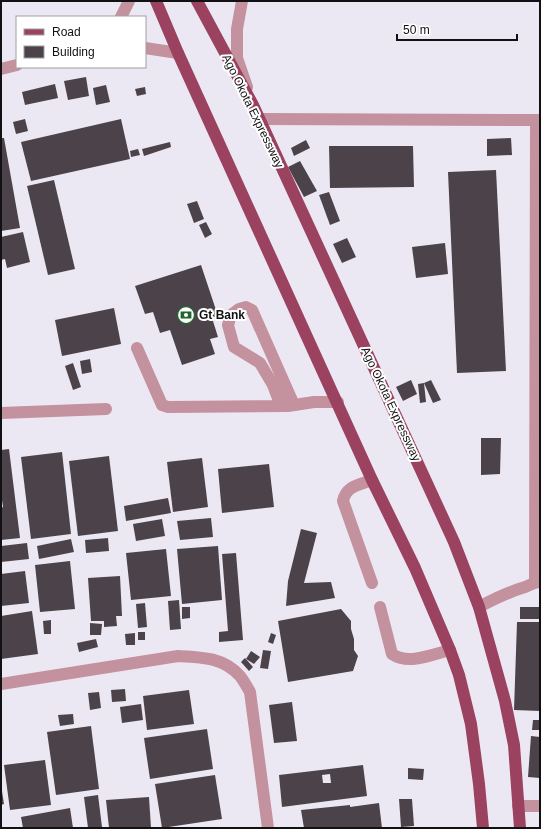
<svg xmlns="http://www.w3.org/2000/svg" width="541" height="829" viewBox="0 0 541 829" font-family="Arial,sans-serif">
<rect width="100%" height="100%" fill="#ece8f3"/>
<g fill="#4b4349" fill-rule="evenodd">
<path d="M86,77L89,96L68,100L64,81Z"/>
<path d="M55,84L58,98L25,105L22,92Z"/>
<path d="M106,85L110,102L96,105L93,88Z"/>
<path d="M145,87L146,94L137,96L135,89Z"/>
<path d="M25,119L28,131L16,134L13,122Z"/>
<path d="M121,119L130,159L31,181L21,142Z"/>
<path d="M1,138H4L20,228L1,231Z"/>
<path d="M511,138L512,155L487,156V139Z"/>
<path d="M306,140L310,148L294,156L291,148Z"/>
<path d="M170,142L171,147L144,156L142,149Z"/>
<path d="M329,146H413L414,187L330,188Z"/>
<path d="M138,149L140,155L131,157L130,151Z"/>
<path d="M300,161L317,191L304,197L288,167Z"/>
<path d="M496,170L506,371L457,373L448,172Z"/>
<path d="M54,180L75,269L48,275L27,186Z"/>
<path d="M329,192L340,221L330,225L319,195Z"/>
<path d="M197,201L204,219L194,223L187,204Z"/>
<path d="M206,222L212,234L205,238L199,225Z"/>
<path d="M23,232L30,262L7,268L5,259L1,260V237Z"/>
<path d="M347,238L356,257L342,263L333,244Z"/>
<path d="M445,243L448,274L416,278L412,247Z"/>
<path d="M201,265L218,316L212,318L218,337L210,339L215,354L182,365L170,330L160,333L153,312L145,314L135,286Z"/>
<path d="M114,308L121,344L62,356L55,320Z"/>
<path d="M90,359L92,372L82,374L80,361Z"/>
<path d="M73,363L81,387L73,390L65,366Z"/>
<path d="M411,380L417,394L403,401L396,387Z"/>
<path d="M431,380L441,400L433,403L424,383Z"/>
<path d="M424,383L426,402L420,403L418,384Z"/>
<path d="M481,438H501L500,474L481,475Z"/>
<path d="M9,449L20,538L1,540V508L3,507L1,493V450Z"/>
<path d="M62,452L71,534L31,539L21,457Z"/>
<path d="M109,456L118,531L78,536L69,461Z"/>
<path d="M202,458L208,507L173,512L167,462Z"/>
<path d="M269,464L274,507L222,513L218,469Z"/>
<path d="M168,498L171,513L126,521L124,506Z"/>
<path d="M211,518L213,537L180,540L177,521Z"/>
<path d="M162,519L165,536L136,541L133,524Z"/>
<path d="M301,529L317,533L304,583L331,582L335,598L286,606L288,581Z"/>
<path d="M108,538L109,551L86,553L85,540Z"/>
<path d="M71,539L74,552L39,559L37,546Z"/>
<path d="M27,543L29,559L1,562V546Z"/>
<path d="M218,546L222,600L182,604L177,549Z"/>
<path d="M166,549L171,596L131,600L126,553Z"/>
<path d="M236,553L243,640L219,642V632L228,631L222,554Z"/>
<path d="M70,561L75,609L40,612L35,565Z"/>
<path d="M25,571L29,603L1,606V574Z"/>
<path d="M120,576L122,616H116L117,626L104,627V621H91L88,578Z"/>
<path d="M179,600L181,629L170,630L168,601Z"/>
<path d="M145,603L147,627L138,628L136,604Z"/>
<path d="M182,607H190V618L182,619Z"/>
<rect x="520" y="607" width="20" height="12"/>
<path d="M341,609L351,621V629L354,639V650L358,656L353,671L288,682L278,621Z"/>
<path d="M32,611L38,654L1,659V616Z"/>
<path d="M51,620V634H44L43,621Z"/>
<path d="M517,622H540V711L514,710Z"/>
<path d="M90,623L102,624L101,635H90Z"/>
<rect x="138" y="632" width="7" height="8"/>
<path d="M135,633V645H126L125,634Z"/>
<path d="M271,633L276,635L273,644L268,642Z"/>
<path d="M96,639L98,647L79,652L77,643Z"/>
<path d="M263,650L271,651L268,669L260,668Z"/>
<path d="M251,651L260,657L254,664L246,659Z"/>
<path d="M245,658L253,667L249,671L241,662Z"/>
<path d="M125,689L126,701L112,702L111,690Z"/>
<path d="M189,690L194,724L147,730L143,696Z"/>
<path d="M99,692L101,708L90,710L88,693Z"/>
<path d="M292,702L297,741L274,743L269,705Z"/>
<path d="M141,704L143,720L122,723L120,707Z"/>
<path d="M73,714L74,724L60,726L58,715Z"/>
<path d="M533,720H540V730H532Z"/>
<path d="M91,726L99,789L56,795L47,732Z"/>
<path d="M207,729L213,769L150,779L144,738Z"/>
<path d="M531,736L540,737V778L528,777Z"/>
<path d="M45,760L51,805L10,810L4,765Z"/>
<path d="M363,765L367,796L282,807L279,775ZM330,774L331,783H323L322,775Z"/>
<path d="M408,768L424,769L423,780L408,779Z"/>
<path d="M215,775L222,819L162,828L155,784Z"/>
<path d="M1,785L4,804L1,805Z"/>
<path d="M98,795L102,827L88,828L84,797Z"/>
<path d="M149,797L151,828H109L106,800Z"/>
<path d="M399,799H412L414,826L401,827Z"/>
<path d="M379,803L382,828H304L301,810L350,805V807Z"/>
<path d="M70,808L73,828H23L21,817Z"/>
</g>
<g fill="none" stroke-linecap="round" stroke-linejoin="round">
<g stroke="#c4919e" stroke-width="12">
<path d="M242,1L237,29V58L247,87"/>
<path d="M121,17L129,1"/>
<path d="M145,48L178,53"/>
<path d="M1,69L17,65"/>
<path d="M259,119L540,120"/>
<path d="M137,348L162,405L168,407L288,406L314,402H338"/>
<path d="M281,406L273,385L260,363L234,347L228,325L231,315L239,309L246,307L252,310L294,405"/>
<path d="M1,413L106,409"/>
<path d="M372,480C359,485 346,486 343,501L372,583"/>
<path d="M535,582L536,120"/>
<path d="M380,607L392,654C408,665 431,655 450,650"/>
<path d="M479,607C496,598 508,592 525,587C531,585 534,582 540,582"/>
<path d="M1,684L178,656C201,657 223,657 240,676C244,681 247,687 250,692L268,828"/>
<path d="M518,806H540"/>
</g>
<g stroke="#9a425f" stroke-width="12">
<path d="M156,1L178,53L372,480L415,568L450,650L459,675L471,724L479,784L483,828"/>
<path d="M197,1L253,105L454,542L479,607L505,701L514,745L520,828"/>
</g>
</g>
<defs>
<g id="bank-ring" transform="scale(0.9)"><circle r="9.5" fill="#fff" stroke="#24652f" stroke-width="1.5"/><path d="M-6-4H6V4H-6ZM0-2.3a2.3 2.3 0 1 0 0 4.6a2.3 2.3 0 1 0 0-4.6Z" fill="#24652f"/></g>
</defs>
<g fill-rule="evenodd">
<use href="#bank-ring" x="186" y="315"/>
</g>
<g text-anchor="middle" stroke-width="4" stroke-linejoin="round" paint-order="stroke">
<g font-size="12" fill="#111013" stroke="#fff">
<text transform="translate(253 111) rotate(64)" y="4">Ago Okota Expressway</text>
<text transform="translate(391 404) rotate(65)" y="4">Ago Okota Expressway</text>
</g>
<g font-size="12" font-weight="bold" fill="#111013" stroke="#fff" text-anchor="start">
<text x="199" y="319">Gt Bank</text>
</g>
</g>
<rect width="541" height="829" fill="none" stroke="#111013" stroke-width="4"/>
<rect x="16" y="16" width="130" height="52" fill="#ffffff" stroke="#a09fa1"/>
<rect x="24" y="29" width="20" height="6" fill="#9a425f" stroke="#a09fa1"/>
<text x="52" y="36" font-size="12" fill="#111013">Road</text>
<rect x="24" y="46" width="20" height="12" fill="#4b4349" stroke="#a09fa1"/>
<text x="52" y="56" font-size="12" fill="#111013">Building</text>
<path d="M397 34v6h120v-6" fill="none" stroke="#111013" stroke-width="2"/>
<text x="403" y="34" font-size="12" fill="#111013" stroke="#ffffff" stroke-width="3" paint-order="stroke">50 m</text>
</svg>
